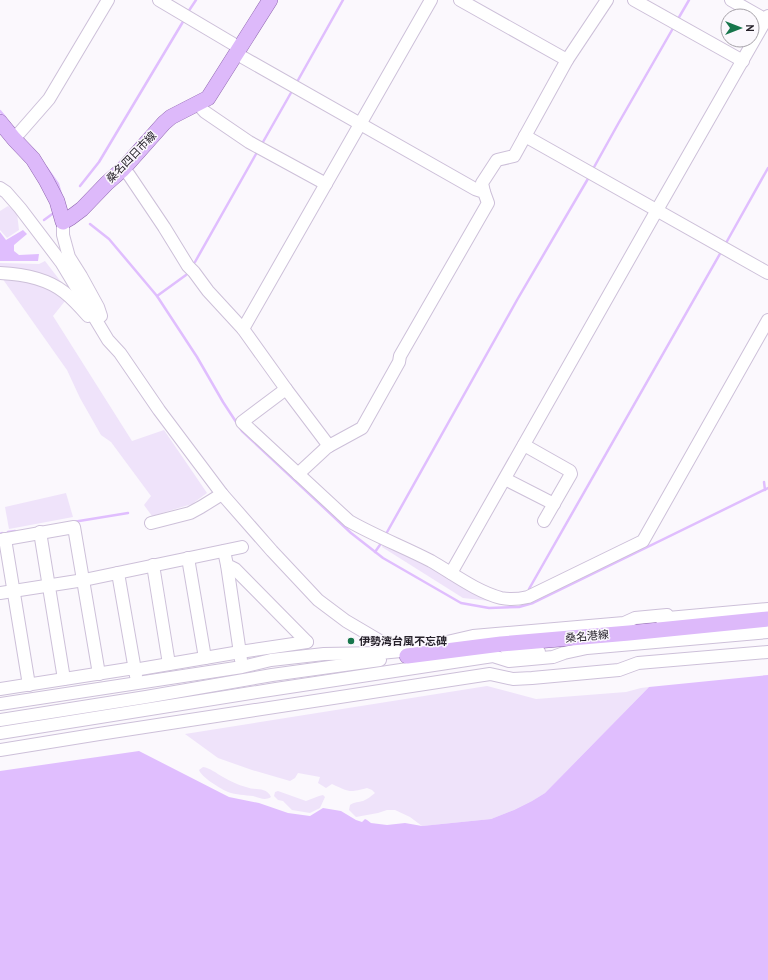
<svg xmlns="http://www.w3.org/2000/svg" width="768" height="980" viewBox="0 0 768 980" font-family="'PT Sans','Noto Sans JP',sans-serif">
<rect width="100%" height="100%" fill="#fbf8fd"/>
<g fill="#efe3fa">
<path d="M8,206L17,213L19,230L7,238L0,230V211Z"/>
<path d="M45,261L65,287C44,273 25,267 0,268V263L39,264Z"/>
<path d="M2,278L30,281L45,286L65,301L53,316L132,441L164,430L207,493L192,504L152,516L144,505L151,496L111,442L101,435L80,398L67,370Z"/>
<path d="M66,493L73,517L9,529L5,507Z"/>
<path d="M384,542L422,561L490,601L463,598L382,547Z"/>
<path d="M487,686L536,699L626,692L641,688L649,687L545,793L532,801L514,810L491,819L422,826L410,817L395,810H387L378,813L356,817L349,810L350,805C354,802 359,802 363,801C368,799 371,796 375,793L372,790L367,788C349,793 349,792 332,784L326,788L318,783L320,777L298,773L295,778L290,781L252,770L218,758L185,734Z"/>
<path d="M203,767C210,768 216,773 223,777C230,781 238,785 246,787C255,791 266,786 271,797C265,801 260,798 253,796C245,795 236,795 228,792C221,789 201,777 199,770Z"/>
<path d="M278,791L306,801L319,796L323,795L325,797L320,808L310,813L292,810L283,801L278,800L274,796L275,792Z"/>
</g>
<g fill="#e0befe">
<path d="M23,230L27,234L14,245V251L19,255L39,254L38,261H0V232L6,240Z"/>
<path d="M768,675V980H0V771L139,751L229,797L259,803L288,813L310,816L323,808L341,811L356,820L362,822L365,819L367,820L371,823L387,825L405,823L422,826L491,819L514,810L532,801L545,793L649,687Z"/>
</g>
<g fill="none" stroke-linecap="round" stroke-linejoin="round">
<g stroke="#e0befe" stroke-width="2.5">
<path d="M188,12L196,0"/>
<path d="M678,19L689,0"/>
<path d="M297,82L343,0"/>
<path d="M0,111L5,117"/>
<path d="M263,142L292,91"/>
<path d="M46,167L58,184L61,194"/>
<path d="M593,169L618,124L672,30"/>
<path d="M80,186L99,162L184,20"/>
<path d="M44,220L55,212"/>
<path d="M90,224L109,239L157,296L197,357L223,402L242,431L351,533L383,558L461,603L489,608L519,607L533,603L768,488"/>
<path d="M726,243L768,168"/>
<path d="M195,262L256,154"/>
<path d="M157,296L186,275"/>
<path d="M764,482L765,490"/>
<path d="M73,522L128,513"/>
<path d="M8,532L15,531"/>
<path d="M0,534L2,533"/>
<path d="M386,534L517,300L589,177"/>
<path d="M375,552L382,542"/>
<path d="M529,589L721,252"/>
</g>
<g stroke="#cdc0d9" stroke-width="14">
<g id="minor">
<path d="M159,0L240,48"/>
<path d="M460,0L567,60"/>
<path d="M634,0L743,61"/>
<path d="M731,0L768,21"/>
<path d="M197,103L205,112L249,142L326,184"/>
<path d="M525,136L768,273"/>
<path d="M14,139L49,99L108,0"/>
<path d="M123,169L129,175L164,227L188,266L194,272L208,291L243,329L286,389L329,446L362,428L399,362L400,356L488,203L484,192L475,189L237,54"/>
<path d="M0,188L6,192L20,208L61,262L108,340L120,353L159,410L222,494L272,551L318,600L346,621L385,644L400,651"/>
<path d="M484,192L482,183L497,160L514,156L567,60L607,0"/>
<path d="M63,222V235L69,257L81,276L98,307L101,316"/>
<path d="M0,273C23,274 46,278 64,292C73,299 81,308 88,316"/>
<path d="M243,329L431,0"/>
<path d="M286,389L242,422L349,521C375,536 404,547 431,561C452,573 477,592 501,598C510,600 519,599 528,597L643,541L768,320"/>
<path d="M524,445L570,471L571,474L544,521"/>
<path d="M298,474L325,449L329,446"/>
<path d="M505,479L554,504"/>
<path d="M151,523L190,513L201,507L222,494"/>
<path d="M40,532L64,679"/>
<path d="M5,539L29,685"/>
<path d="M0,540L74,527L99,674"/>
<path d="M224,551L227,565L235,569L307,642"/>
<path d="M188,558L205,658"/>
<path d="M153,565L169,664"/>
<path d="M227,565L241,660"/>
<path d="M118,573L136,676"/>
<path d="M451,573L657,210L768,16"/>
<path d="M0,593L84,580L242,547"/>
<path d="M662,620L668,618L768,609"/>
<path d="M501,644L508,650L539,652"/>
<path d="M0,689L128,669H140L240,652L307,642"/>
<path d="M0,704L242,667L271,660L324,654L380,653L401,651L421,648L473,636L624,623L635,618L667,615L668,618"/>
<path d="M0,720L146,697L272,675L380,660"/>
<path d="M0,733L276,689L493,656L509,661L553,657L564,653L587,648L768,632"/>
<path d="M0,750L99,734L490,674L513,679L532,678L619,670L638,663L768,652"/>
</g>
</g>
<g stroke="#8f66af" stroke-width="16">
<g id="major">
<path d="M0,122L14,139L33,159L46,180L57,201L63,222L70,218L82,209L107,183L123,169L164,123L171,117L208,98L270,0"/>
<path d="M407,656L501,644L629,633L768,619"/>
</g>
</g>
<use href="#minor" stroke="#fff" stroke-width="12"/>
<use href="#major" stroke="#ddb9fa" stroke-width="15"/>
</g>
<circle fill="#17764c" stroke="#fbf8fd" stroke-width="1.5" cx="351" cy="641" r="4"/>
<g text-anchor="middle" stroke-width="3" stroke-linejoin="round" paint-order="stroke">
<g font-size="11" fill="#26212a" stroke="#fbf8fd">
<text transform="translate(131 157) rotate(-46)" y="4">桑名四日市線</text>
<text transform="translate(587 636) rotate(-5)" y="4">桑名港線</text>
</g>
<g font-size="11" font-weight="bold" fill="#26212a" stroke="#fbf8fd" text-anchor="start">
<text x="359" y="645">伊勢湾台風不忘碑</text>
</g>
</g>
<g transform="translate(740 28) rotate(90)"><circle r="19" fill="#fbf8fd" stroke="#a6a2a9"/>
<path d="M0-3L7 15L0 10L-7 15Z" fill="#17764c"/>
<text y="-6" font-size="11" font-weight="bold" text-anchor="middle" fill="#26212a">N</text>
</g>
</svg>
